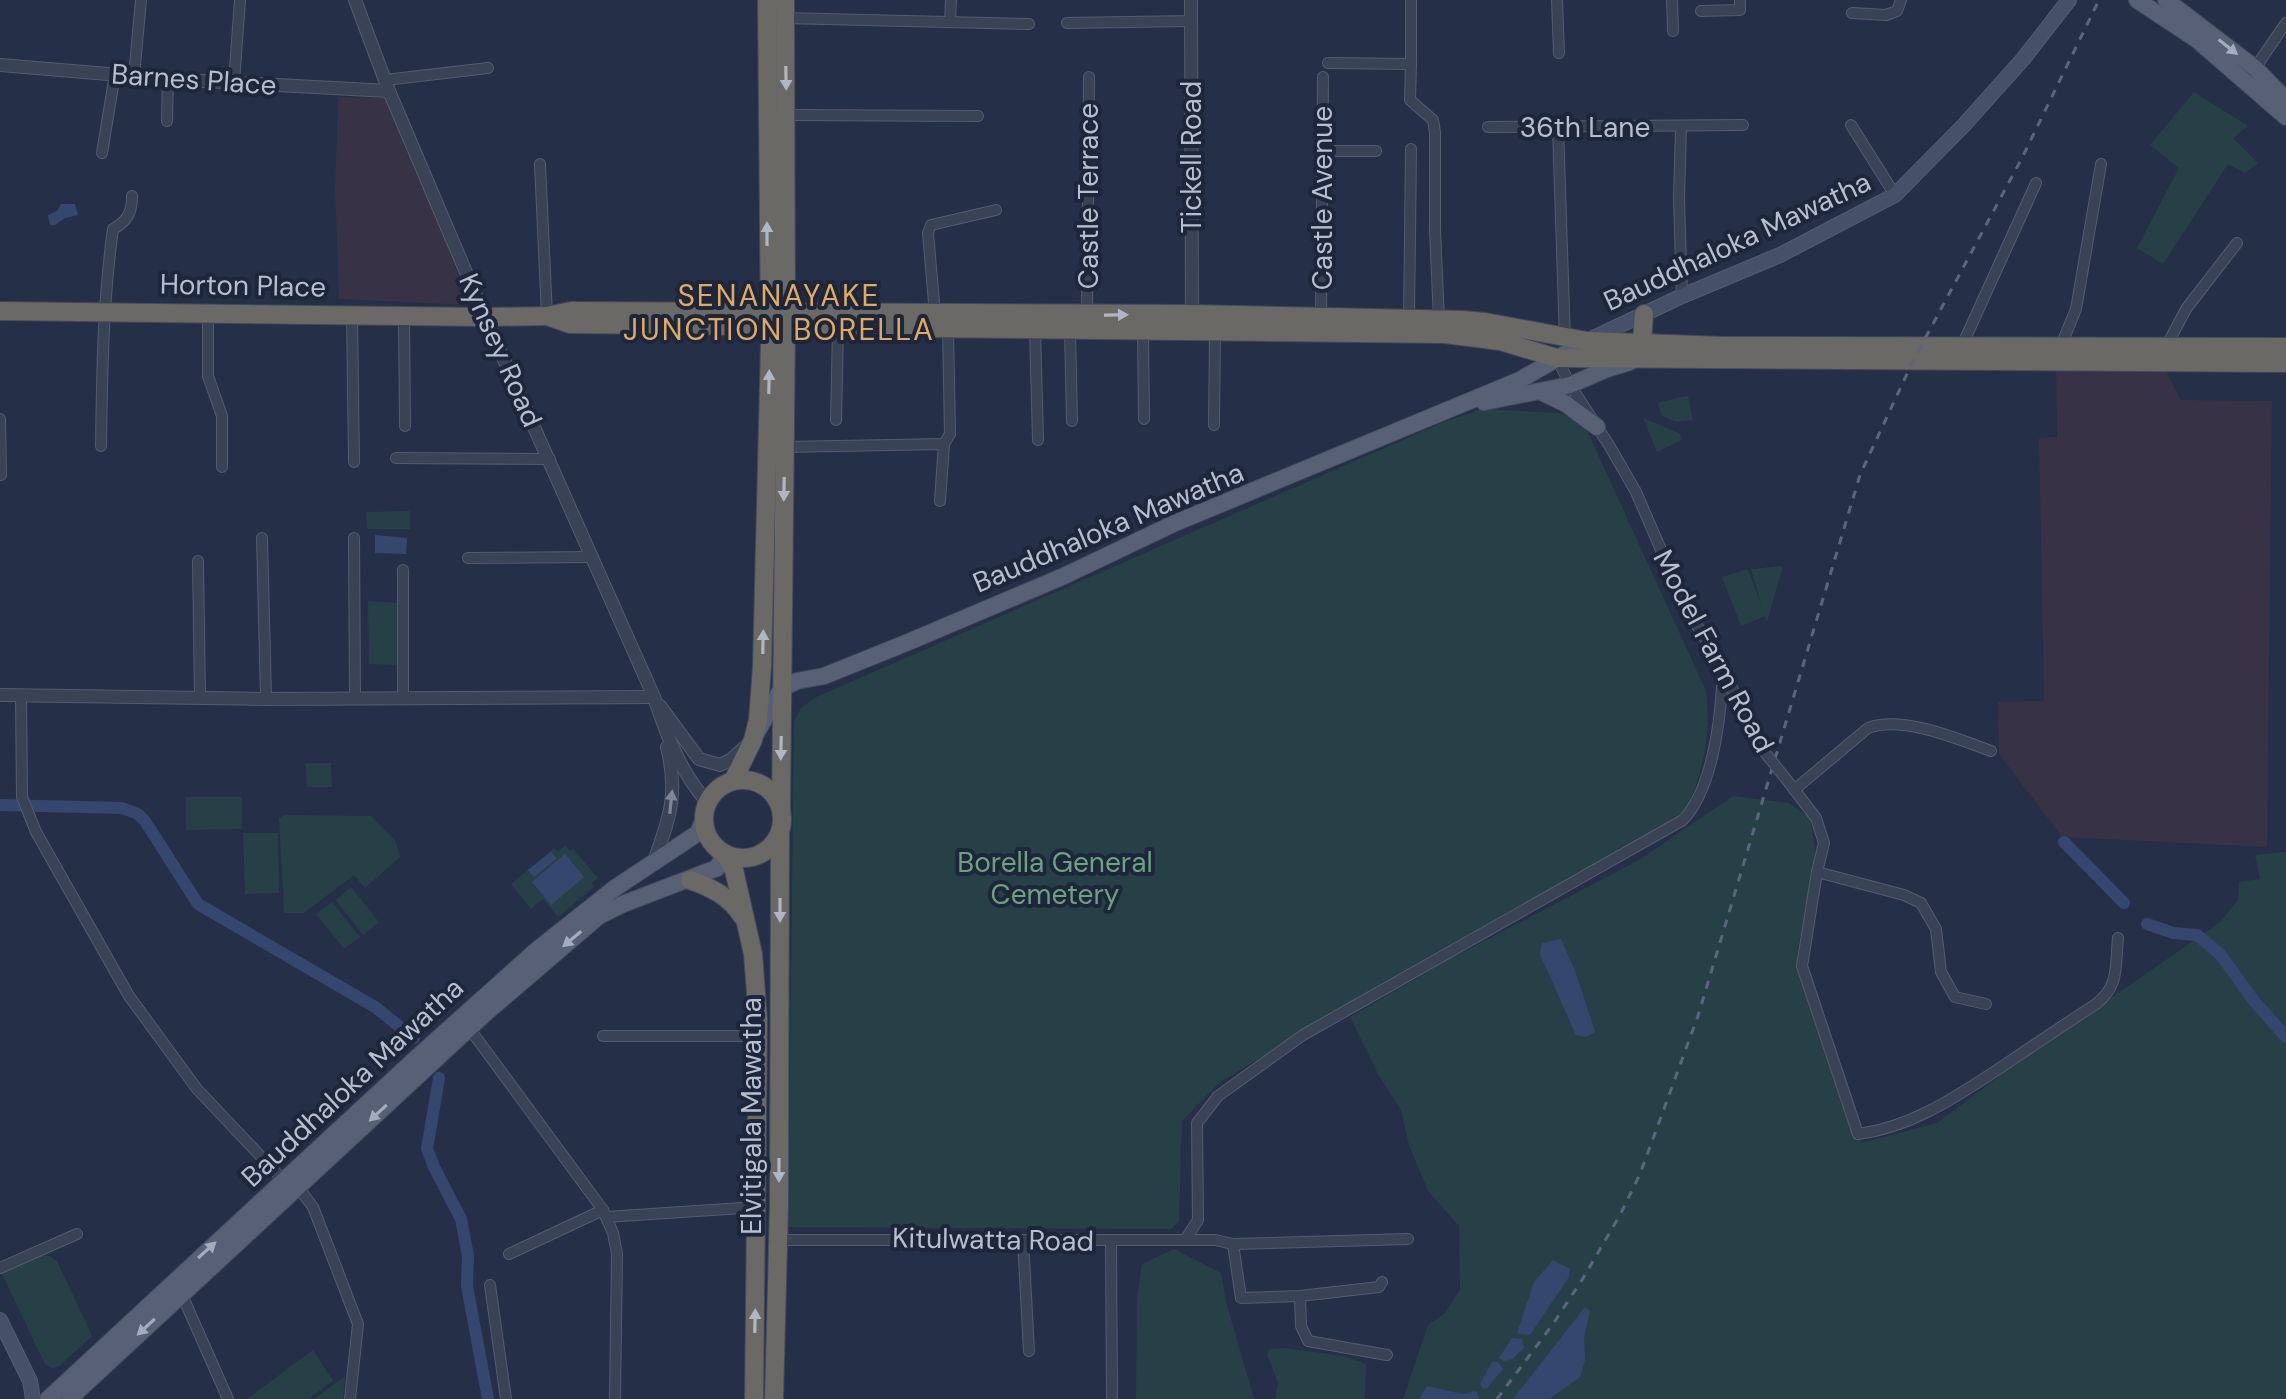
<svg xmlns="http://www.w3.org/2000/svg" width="2286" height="1399" viewBox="0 0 2286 1399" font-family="'DM Sans',sans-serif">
<rect width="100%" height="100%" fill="#252f47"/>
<g fill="#373246">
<path d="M338,97L385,98L413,167L435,212L469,305L339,299L335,189Z"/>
<path d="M2165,369L2181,400L2272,401L2267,847L2062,837L1999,754L1998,702L2044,701L2039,438L2057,437L2056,371Z"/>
</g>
<g fill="#274048">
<path d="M2194,92L2248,126L2233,138L2258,163L2245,173L2228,164L2163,264L2137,248L2179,168L2150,145Z"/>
<path d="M1685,396H1688L1693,420L1676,422L1662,416L1658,403Z"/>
<path d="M1482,409L1560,413L1585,426L1706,691C1711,725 1705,766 1691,798C1685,811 1672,823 1663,833L1288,1041L1220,1082L1182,1121L1179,1222L1171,1229L788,1227L794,721L801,708L814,698L1444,422Z"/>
<path d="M1643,418L1679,433L1683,439L1657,452Z"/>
<path d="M410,511V529H367L366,512Z"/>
<path d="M1783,566L1767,622L1765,616L1741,626L1722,577L1748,569L1762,607L1751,569Z"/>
<path d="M368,601L399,603L398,665L369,664Z"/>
<path d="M305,763H331L332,787H307Z"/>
<path d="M1733,796L1789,803L1810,818L1815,850L1812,882L1798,948L1861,1143L1937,1123L2009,1069L2219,923L2238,900L2239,882L2260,879L2255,855L2286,852V1399H1403L1428,1325L1444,1314L1460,1290L1459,1226L1428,1191L1409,1145L1401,1110L1379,1076L1350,1017L1450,959L1639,860Z"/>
<path d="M186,797H242V829L186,830Z"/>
<path d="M284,815L371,816L396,842L400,857L365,888L354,875L304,913H284L279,818Z"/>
<path d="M243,833H278L279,893L245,894Z"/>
<path d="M565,845L570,851L573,849L598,878L592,883L594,887L558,917L543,899L531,909L511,884L554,848L558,852Z"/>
<path d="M351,887L379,922L363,935L336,900Z"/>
<path d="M332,902L360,937L344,949L316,914Z"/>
<path d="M1174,1249L1221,1273L1226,1302L1254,1399H1136L1137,1298L1142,1264Z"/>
<path d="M39,1255L49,1256L57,1261L92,1336L58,1367L52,1368L45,1364L1,1272Z"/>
<path d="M1284,1348L1344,1356L1366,1364L1365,1399H1275L1278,1383L1267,1355L1269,1349Z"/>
<path d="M313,1350L333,1381L308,1399H247Z"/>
<path d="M345,1376L343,1399H314Z"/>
</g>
<g fill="#36476f">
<path d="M61,204H75L78,215L65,218L55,225H50L48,215L57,211Z"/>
<path d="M375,535L407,538L406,554L375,553Z"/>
<path d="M551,852L557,858L534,877L528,870Z"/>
<path d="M565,854L584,877L551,905L532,882Z"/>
<path d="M1561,939L1575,971L1595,1032L1586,1037L1576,1035L1540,954L1542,943Z"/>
<path d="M1553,1260L1570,1269L1569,1277L1530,1335L1517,1333L1534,1282Z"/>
<path d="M1585,1307L1590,1311L1584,1337L1585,1360L1580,1377L1549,1399H1513Z"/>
<path d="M1512,1338L1522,1339L1524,1348L1512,1359L1504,1361L1499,1358Z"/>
<path d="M1492,1362H1498L1503,1369L1487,1388L1483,1389L1480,1384Z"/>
<path d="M1427,1386L1462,1394L1476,1391L1479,1397L1478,1399H1419Z"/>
</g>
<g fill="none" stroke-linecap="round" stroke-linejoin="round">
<g stroke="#36476f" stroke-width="12">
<path d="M0,805L122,808L138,814L145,821L198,904L375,1007L414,1038"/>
<path d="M2064,842L2124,903"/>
<path d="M2147,924L2173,933L2197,935L2220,954L2254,1001L2286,1037"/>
<path d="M439,1078L427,1149L434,1167L461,1219L468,1256L467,1286L488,1399"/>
</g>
<g stroke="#555c70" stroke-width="12">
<g id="minor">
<path d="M1557,0L1559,53"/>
<path d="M1672,0L1673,31"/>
<path d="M1701,11L1740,10V0"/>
<path d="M1852,13L1886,15L1897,11L1901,0"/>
<path d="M784,18L1029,24"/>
<path d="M950,22L951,0"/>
<path d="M1067,23L1191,21"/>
<path d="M1328,63L1411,64V0"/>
<path d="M1411,64L1410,100L1433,120L1435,132V230L1439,320"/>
<path d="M2253,71L2286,23"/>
<path d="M134,76L141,0"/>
<path d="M385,80L488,68"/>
<path d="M234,82L240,0"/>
<path d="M786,115L978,116"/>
<path d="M167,121L168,79"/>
<path d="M1851,125L1895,195"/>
<path d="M1681,126L1679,199L1682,296"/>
<path d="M1488,127L1743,125"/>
<path d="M1558,128L1565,340"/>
<path d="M1321,151H1376"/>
<path d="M102,153L115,74"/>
<path d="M540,164L547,316"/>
<path d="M208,313V376L222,416V467"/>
<path d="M935,314L928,233L931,225L996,210"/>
<path d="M352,315L354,462"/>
<path d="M1087,315L1089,77"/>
<path d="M404,316L405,426"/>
<path d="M1321,318L1323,77"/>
<path d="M1409,319L1411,149"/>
<path d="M1035,329L1038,440"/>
<path d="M1070,330L1072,421"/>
<path d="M1143,330L1144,419"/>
<path d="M2166,347L2186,309L2237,243"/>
<path d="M1961,348L2036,183"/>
<path d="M2060,348L2076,309L2101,164"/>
<path d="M1559,355L1557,358L1570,385L1609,445L1636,492L1684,603L1723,670L1762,749"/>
<path d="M0,419L1,475"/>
<path d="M836,420L838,328"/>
<path d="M1214,425L1215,331"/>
<path d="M101,446C102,373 103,301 113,229C128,221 132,212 132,196"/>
<path d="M785,447L944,444L950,434L948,329"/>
<path d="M396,458L550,459"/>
<path d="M940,501L944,444"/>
<path d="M262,538L266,699"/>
<path d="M354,538L355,698"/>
<path d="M468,558L593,557"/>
<path d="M198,561L200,698"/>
<path d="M21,695L22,797L36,832L129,996L197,1089L284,1181"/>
<path d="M403,698V570"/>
<path d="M1790,784L1816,818L1824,843L1817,872L1802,966L1858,1134C1913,1127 1957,1096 2003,1066C2034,1045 2065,1024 2096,1004C2120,985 2115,966 2118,938"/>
<path d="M1794,790L1868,728C1902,715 1958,739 1991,751"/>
<path d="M1817,872L1904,895L1921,903L1936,929L1941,972L1955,997L1986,1004"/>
<path d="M469,1028L603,1210L613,1233L617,1254L615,1399"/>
<path d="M603,1036H758"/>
<path d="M298,1187L313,1207L358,1324L350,1399"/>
<path d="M606,1217L757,1207"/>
<path d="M779,1240H1215L1233,1244L1408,1239"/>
<path d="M1023,1240L1029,1351"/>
<path d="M1111,1240L1112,1399"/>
<path d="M1185,1240L1198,1220L1197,1123L1218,1096L1303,1035L1683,820C1714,787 1721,714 1723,670"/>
<path d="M1233,1244L1241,1298L1300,1296L1379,1287L1382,1282"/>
<path d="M509,1254L603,1210"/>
<path d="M0,1268L77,1234"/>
<path d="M490,1285L506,1399"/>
<path d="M182,1295L228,1399"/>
<path d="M1300,1296L1301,1326L1308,1341L1387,1355"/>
</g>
</g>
<g stroke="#555c70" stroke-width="14">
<g id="tertiary">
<path d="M355,0L389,91L485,317L654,697C667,736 680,771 707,802"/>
<path d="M1191,0L1192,314"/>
<path d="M0,65L168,79L389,91"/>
<path d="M0,695L266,699L654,697"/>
<path d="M660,706L699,759L720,765L732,759L745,747"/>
<path d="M653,864C669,820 679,795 667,747"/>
</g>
</g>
<g stroke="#555c70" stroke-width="16">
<g id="secondary">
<path d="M1587,341L1682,296L1780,255L1895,195L1964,125L2023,59L2069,0"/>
<path d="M0,1320L30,1381L33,1399"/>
</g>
</g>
<g stroke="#434b5f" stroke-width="18">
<g id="primary">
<path d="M2137,0L2196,39L2286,117"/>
<path d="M2166,0L2255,68L2286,100"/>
<path d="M1543,393L1566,404L1597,427"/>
<path d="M1484,402L1570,385L1607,369L1630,362"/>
<path d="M757,732L782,688L797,681L824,676L906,643L1064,576L1175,523L1520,380L1587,341"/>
<path d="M48,1399L414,1060L538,949L615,888L698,833L703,821"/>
<path d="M69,1399L488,1011L599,916L623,904L717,868L725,854"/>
</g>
</g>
<g stroke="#41495d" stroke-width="20">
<g id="trunk">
<path d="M0,311L485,317L547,316L571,311L1192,314L1463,320L1485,322L1587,341L1725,346L2286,347"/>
<path d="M547,316L570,324L1445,334L1500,341L1557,358L2286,363"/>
<path d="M1642,343L1644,314"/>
<circle cx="743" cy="819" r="39"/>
<path d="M733,781L753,740L758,720L762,667L770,343L767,0"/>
<path d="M781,808L786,327L785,0"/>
<path d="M725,854L734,870L753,954L758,1019L754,1399"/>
<path d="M690,880C712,888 729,896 742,916"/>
<path d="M774,1399L779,1206L780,832"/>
</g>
</g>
<use href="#minor" stroke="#3a4256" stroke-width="10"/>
<use href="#tertiary" stroke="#3a4256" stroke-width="12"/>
<use href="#secondary" stroke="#475069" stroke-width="14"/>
<use href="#primary" stroke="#586076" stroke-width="16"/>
<use href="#trunk" stroke="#6a6966" stroke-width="18"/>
<path stroke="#5b657d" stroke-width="3" stroke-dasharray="8 8" stroke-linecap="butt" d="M1497,1399L1553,1324L1582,1280L1620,1215L1640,1174L1698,1016L1860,475L1913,361L2022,158L2099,0"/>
<g stroke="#555c70" stroke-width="12" stroke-linecap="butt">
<path id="minor-bridge" d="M1762,749L1790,784"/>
</g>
<use href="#minor-bridge" stroke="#3a4256" stroke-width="10"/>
</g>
<defs><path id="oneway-solid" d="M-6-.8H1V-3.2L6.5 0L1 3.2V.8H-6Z" transform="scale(2)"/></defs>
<g fill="#a4abbd">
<use href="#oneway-solid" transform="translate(2228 47) rotate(38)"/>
<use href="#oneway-solid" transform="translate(572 939) rotate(140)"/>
<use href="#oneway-solid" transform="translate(378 1113) rotate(137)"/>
<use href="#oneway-solid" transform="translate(207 1250) rotate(-42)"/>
<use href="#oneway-solid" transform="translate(146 1327) rotate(137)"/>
</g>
<g fill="#afb6c4">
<use href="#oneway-solid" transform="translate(786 78) rotate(89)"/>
<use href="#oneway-solid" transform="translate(767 234) rotate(-90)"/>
<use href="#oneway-solid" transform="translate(1116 315) rotate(-1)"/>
<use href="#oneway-solid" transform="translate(769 382) rotate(-89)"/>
<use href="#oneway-solid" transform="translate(784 489) rotate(91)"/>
<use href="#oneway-solid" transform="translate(763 642) rotate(-89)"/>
<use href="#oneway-solid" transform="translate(781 748) rotate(91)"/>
<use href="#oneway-solid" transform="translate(780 910) rotate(90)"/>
<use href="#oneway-solid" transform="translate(779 1170) rotate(90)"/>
<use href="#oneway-solid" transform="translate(755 1321) rotate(-89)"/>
</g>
<use fill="#7f8699" href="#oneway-solid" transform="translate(671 802) rotate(-84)"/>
<g text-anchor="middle" stroke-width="8" stroke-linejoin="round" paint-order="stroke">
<g font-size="28" fill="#b7becf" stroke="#1e263b">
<text transform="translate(194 79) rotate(4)" y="10">Barnes Place</text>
<text x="1585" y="137">36th Lane</text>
<text transform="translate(1191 157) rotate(-90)" y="10">Tickell Road</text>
<text transform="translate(1088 196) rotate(-90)" y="10">Castle Terrace</text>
<text transform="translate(1322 198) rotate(-90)" y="10">Castle Avenue</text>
<text transform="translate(1737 241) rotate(-25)" y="10">Bauddhaloka Mawatha</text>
<text transform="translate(243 285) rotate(1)" y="10">Horton Place</text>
<text transform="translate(501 350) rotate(66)" y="10">Kynsey Road</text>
<text transform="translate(1108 527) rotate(-23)" y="10">Bauddhaloka Mawatha</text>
<text transform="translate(1714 651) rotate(62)" y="10">Model Farm Road</text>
<text transform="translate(352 1082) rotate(-43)" y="10">Bauddhaloka Mawatha</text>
<text transform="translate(751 1116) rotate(-90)" y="10">Elvitigala Mawatha</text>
<text transform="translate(993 1239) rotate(1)" y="10">Kitulwatta Road</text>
</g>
<g font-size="28" fill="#6ca27f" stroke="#1e263b">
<text x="1055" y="872">Borella General<tspan x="1055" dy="32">Cemetery</tspan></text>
</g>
<g font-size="30" letter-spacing="2" fill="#e2a960" stroke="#1e263b">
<text x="779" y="306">SENANAYAKE<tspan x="779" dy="34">JUNCTION BORELLA</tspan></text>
</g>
</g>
</svg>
